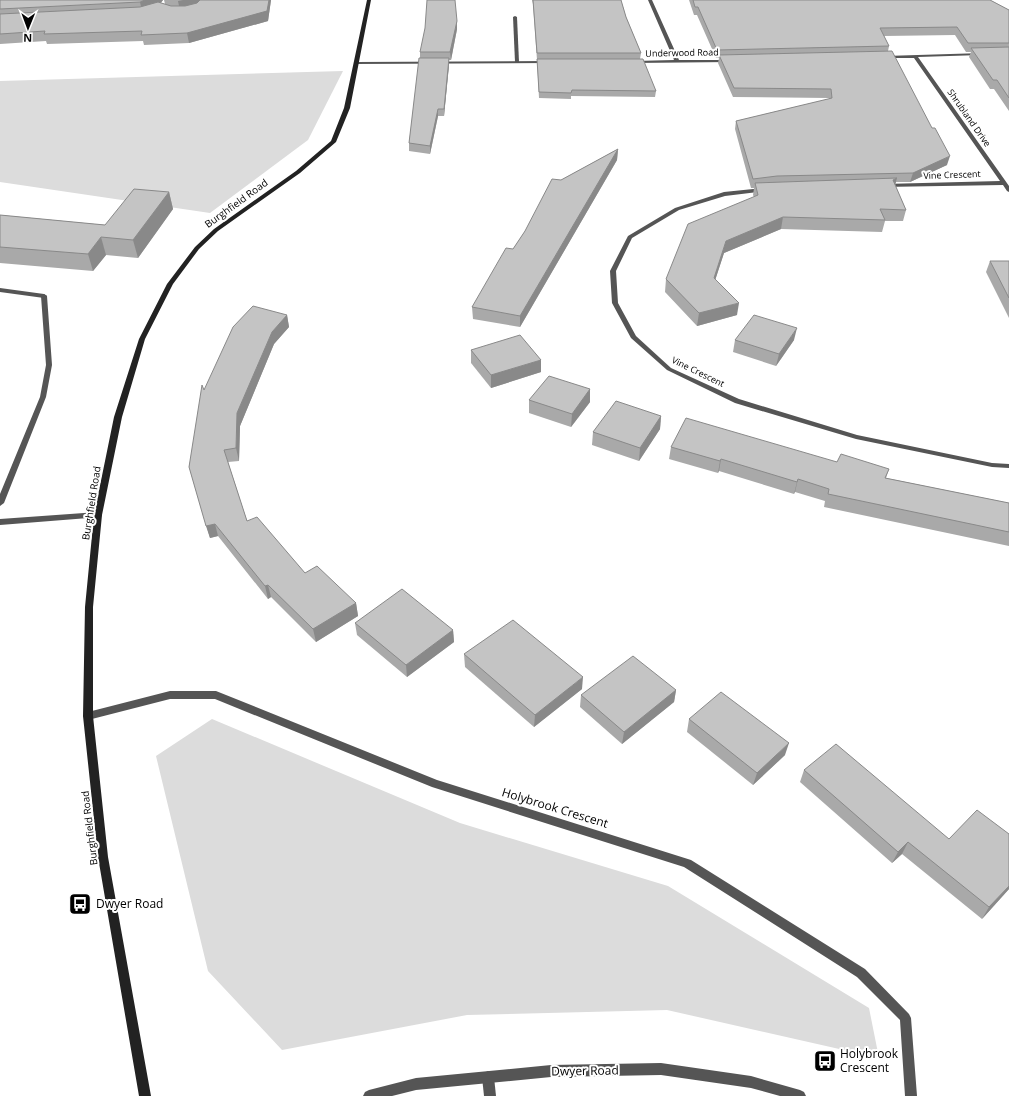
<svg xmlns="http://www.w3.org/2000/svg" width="1009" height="1096" viewBox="0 0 1009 1096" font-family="'Open Sans',sans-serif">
<rect width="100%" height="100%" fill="#fff"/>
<g fill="#dcdcdc">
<path d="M343,71L308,140L210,213L0,182V81Z"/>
<path d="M212,719L460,823L668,886L869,1008L879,1058L667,1010L467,1015L282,1050L208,971L156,756Z"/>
</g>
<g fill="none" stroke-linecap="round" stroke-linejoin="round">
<g fill="#555" fill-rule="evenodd">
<path d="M515,16L517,17L519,62L517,63L515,62L513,17Z"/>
<path d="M0,288L44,294L47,296L44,298L0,292Z"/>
<path d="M488,1071L492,1073L494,1077L496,1096H484L482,1077L484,1073Z"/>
</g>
<g fill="#555" fill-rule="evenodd">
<path d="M648,0H652L679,60H731V62L633,63V62L635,61L674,60Z"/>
<path d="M983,53V55H981L918,57L1009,186V192L1007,191L1003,185L882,187L881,186L884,184L1000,181L914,58H885L883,57L885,56Z"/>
<path d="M547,61L549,62V63L356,64L354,63L356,62Z"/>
<path d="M763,188L766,190L765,191L725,196L679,210L632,238L616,271L618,303L636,336L671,368L739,399L857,435L992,463L1009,464V468L992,467L856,439L735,403L667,370L631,338L612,303L610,271L628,236L675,208L724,192Z"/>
<path d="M44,294L47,296L52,365L46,397L4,503L0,506V494L40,397L46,365L41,296Z"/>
<path d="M98,512L102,515L101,517L0,525V519Z"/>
<path d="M170,691H216L437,780L691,860L865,969L909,1014L911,1018L917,1096H905L900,1020L857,977L684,867L432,787L215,699H170L88,720L85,719L83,716L85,713L88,712Z"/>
<path d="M661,1063L751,1076L800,1090L804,1092L806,1096H780L751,1088L661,1075L551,1077L416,1090L392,1096H363L365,1092L369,1090L416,1078L551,1065Z"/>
</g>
<path fill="#222" fill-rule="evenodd" d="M367,0H371L350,108L336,142L300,173L218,231L199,249L173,284L145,339L122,417L102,515L93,607V716L108,857L151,1096H139L98,857L83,716L85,607L94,515L114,417L139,339L167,284L195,247L214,229L296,171L331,141L344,108Z"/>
</g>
<g fill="#a9a9a9">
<path d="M0,0H163L161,3L165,4L164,0H271L268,21L189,43L144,45L143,41L47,44L46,41L0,44Z"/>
<path d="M532,0H621L626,17L641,53L640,59L656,91L655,97L571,96V99L539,98L537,60L533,4Z"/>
<path d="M689,0H990L1009,10V111L994,89H990L969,57L971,52H966L955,35L884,36L889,46L888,51L947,165L910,182H896L895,185L906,210L903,221H885L882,232L781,229L724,253L715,280L737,315L697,326L665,292L666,279L754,197L753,195L754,188H751L735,129L736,121L829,99V98L733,97L718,63L719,58H716L697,15H694Z"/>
<path d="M457,21V29L451,60H449V65L444,116H438L430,154L409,151V143L420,58V52Z"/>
<path d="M618,149L617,160L520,327L473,319L472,307L513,249L561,180Z"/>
<path d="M169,192L173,209L138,258L106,255L93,271L0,263V215L105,225Z"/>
<path d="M990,261H1009V318L986,272Z"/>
<path d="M287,315L289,327L274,344L240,426L239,461L228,462L247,521L305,573L356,603L358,616L316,642L271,597L268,599L218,536L210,538L189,467L204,390Z"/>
<path d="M735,340H794L776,366L733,352Z"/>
<path d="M471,350L541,360V372L491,388L471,363Z"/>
<path d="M590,389V402L571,427L529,413V400Z"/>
<path d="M661,416L660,429L639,461L592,445L593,432Z"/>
<path d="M671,447L837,462L889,469L886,478L1009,503V546L824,507L825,501L795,492L794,494L719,471L718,473L669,459Z"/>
<path d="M355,623L453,630L454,642L407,677L357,635Z"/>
<path d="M464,654L582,689L534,727L465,667Z"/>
<path d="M676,690L674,702L622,744L580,707L581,695Z"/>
<path d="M689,719L785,755L753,785L687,732Z"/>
<path d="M804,770L1009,889L982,919L902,854L892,863L800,782Z"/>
</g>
<g fill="#898989">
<path d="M145,0H163L158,6L142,12L140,2Z"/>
<path d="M183,0H201V3L180,11L178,1Z"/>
<path d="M269,0H271L268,21L189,43L187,33Z"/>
<path d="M457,21V29L451,60L450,52Z"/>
<path d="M449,58V65L444,116V109Z"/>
<path d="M438,109V116L430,154V146Z"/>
<path d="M618,149L617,160L520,327V316Z"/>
<path d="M950,156L947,165L910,182L913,173Z"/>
<path d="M897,178L894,189L893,180Z"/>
<path d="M169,192L173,209L138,258L133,240Z"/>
<path d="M783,217L781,229L724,253L712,290L714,278L726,241Z"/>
<path d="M101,237L106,255L93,271L88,254Z"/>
<path d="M739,303L737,315L697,326L699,313Z"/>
<path d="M287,315L289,327L274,344L240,426L239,461L236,448L237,413L272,332Z"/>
<path d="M797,328L794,340L776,366L779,354Z"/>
<path d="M541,360V372L491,388V375Z"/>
<path d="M590,389V402L571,427L572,414Z"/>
<path d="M661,416L660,429L639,461L640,448Z"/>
<path d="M721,459L719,471L718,473L720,461Z"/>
<path d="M798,479L795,492L794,494L797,482Z"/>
<path d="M215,524L218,536L210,538L206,526Z"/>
<path d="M268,585L271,597L268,599L265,586Z"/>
<path d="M356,603L358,616L316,642L313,629Z"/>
<path d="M453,630L454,642L407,677L406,665Z"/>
<path d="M583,677L582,689L534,727L535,715Z"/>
<path d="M676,690L674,702L622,744L624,732Z"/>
<path d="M789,743L785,755L753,785L757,773Z"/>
<path d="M908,842L902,854L892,863L898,852Z"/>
<path d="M1009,886V889L982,919L989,907Z"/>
</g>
<g fill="#c4c4c4" stroke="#898989">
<path d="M0,0H145L140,2L0,9Z"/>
<path d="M200,0H269L267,11L187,33L141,35L142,31L44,34L45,31L0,34V14L140,7L158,2L171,6H185L197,3Z"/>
<path d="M427,0H455L457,21L450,52H420L425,28Z"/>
<path d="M533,0H621L626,17L641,53H537Z"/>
<path d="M693,0H990L1009,10V43H968L957,27L880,28L889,46L717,50L698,7H695Z"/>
<path d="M1009,47V98L997,80H993L971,48Z"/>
<path d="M892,51L932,128H935L950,156L913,173L777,176L753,179L736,121L832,98L831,89L734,88L719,55Z"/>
<path d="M419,58H449L444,109H438L430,146L409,143Z"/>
<path d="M537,59H643L656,91L572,90L571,93L539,92Z"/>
<path d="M618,149L520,316L472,307L506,248L513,249L525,231L552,179L561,180Z"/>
<path d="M897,178L893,180L906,210L880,209L885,220L783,217L726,241L714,278L739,303L699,313L666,279L688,224L758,195L755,183Z"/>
<path d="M134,189L169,192L133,240L101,237L88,254L0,247V215L105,225Z"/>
<path d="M990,261H1009V298Z"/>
<path d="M253,306L287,315L272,332L237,413L236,448L224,450L247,521L257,517L305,573L317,566L356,603L313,629L268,585L265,586L215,524L206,526L189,467L202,385L204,390L233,327Z"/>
<path d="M754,315L797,328L779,354L735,340Z"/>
<path d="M520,335L541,360L491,375L471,350Z"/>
<path d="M549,376L590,389L572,414L529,400Z"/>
<path d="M616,401L661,416L640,448L593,432Z"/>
<path d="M686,418L837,462L841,454L889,469L885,478L1009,503V532L828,494L829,489L798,479L797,482L721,459L720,461L671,447Z"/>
<path d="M402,589L453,630L406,665L355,623Z"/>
<path d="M513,620L583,677L535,715L464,654Z"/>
<path d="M633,656L676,690L624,732L581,695Z"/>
<path d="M721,692L789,743L757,773L689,719Z"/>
<path d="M836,744L949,839L977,810L1009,834V886L989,907L908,842L898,852L804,770Z"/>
</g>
<defs>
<g id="bus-square" transform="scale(1.15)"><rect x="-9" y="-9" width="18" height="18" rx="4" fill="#000" stroke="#fff"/><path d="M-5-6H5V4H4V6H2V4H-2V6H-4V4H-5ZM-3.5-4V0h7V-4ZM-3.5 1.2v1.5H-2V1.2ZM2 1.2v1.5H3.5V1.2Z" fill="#fff"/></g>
</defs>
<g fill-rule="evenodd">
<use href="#bus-square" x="80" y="904"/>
<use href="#bus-square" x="825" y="1061"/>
</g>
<g text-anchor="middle" stroke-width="4" stroke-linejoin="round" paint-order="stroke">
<g font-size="9" fill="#000" stroke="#fff">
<text transform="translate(682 53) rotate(-1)" y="3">Underwood Road</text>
<text transform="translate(969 118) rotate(55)" y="3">Shrubland Drive</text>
<text transform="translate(952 175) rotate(-2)" y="3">Vine Crescent</text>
<text transform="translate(698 372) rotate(26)" y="3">Vine Crescent</text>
</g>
<g font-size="10" fill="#000" stroke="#fff">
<text transform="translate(236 203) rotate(-36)" y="4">Burghfield Road</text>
<text transform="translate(91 503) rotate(-81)" y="4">Burghfield Road</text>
<text transform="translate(89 828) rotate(-97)" y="4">Burghfield Road</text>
</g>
<g font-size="12" fill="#000" stroke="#fff">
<text transform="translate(555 808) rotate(17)" y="4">Holybrook Crescent</text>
<text transform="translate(585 1071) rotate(-1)" y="4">Dwyer Road</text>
</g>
<g font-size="12" fill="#000" stroke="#fff" text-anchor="start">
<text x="96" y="908">Dwyer Road</text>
<text x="840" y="1058">Holybrook<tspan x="840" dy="14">Crescent</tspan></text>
</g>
</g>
<g transform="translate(28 28) rotate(181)" stroke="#ffffff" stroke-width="3" paint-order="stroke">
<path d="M0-3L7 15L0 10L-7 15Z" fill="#000000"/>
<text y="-6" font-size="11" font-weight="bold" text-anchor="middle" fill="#000000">N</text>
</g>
</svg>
